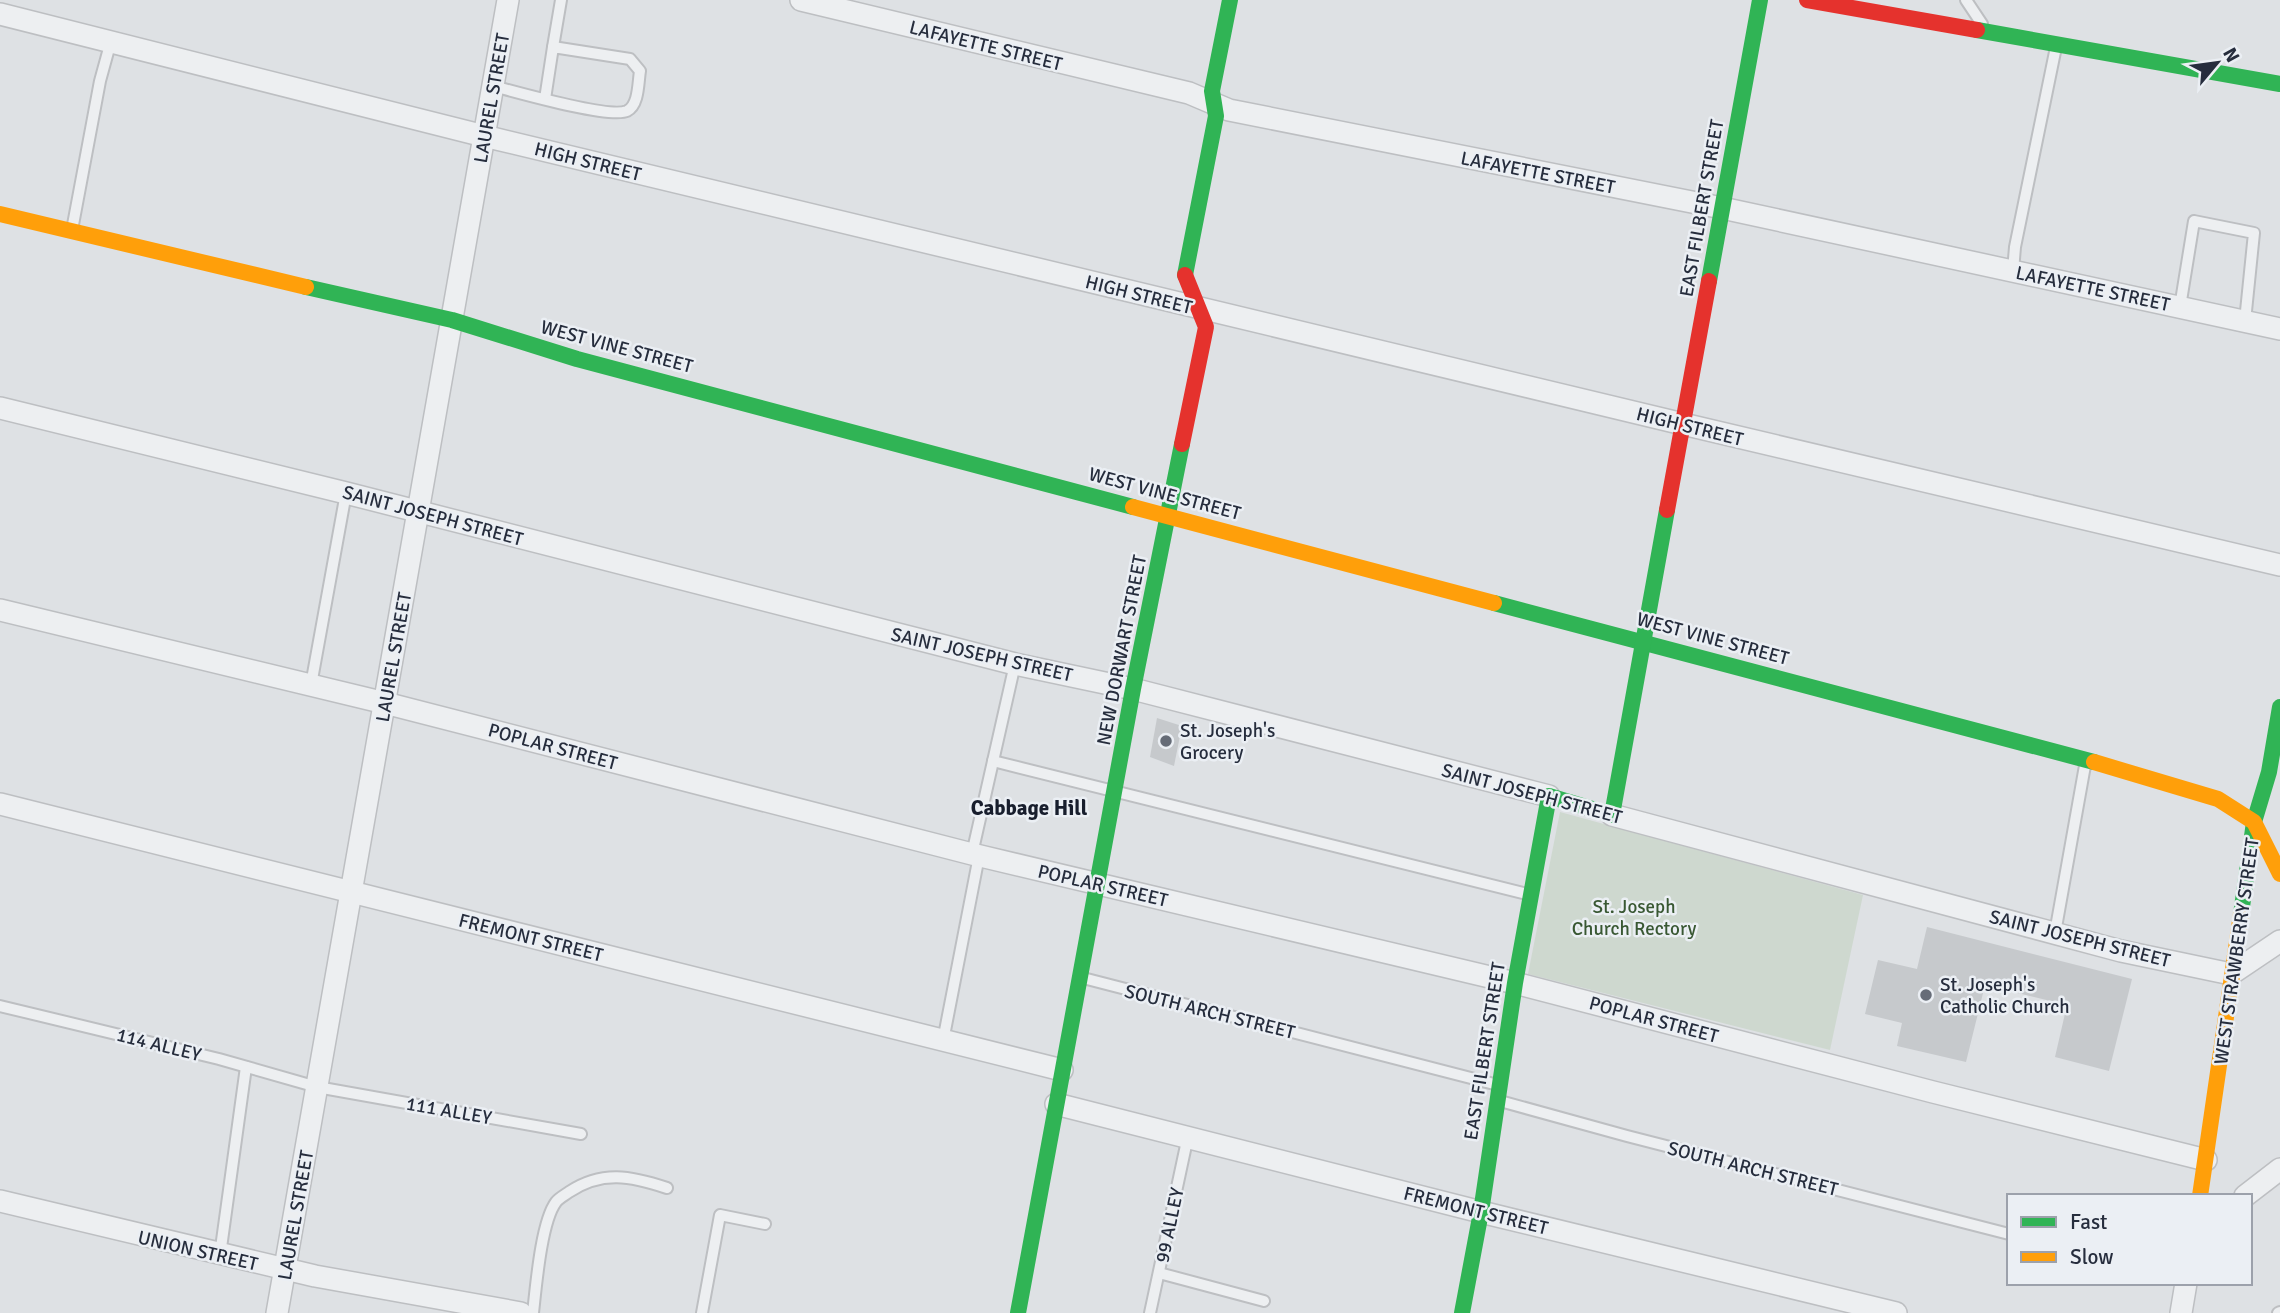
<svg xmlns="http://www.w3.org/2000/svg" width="2280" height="1313" viewBox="0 0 2280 1313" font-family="Signika,sans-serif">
<rect width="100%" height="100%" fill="#dee1e4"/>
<path fill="#ced8cf" d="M1560,812L1863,895L1830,1050L1528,974Z"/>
<g fill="#c6c9cc">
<path d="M1157,718L1182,726L1174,766L1150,757Z"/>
<path d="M1927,927L2132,979L2109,1071L2055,1057L2067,1005L1985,985L1966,1062L1897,1046L1902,1023L1865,1014L1878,960L1917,969Z"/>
</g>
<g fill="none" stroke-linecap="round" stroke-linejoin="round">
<g stroke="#bdbfc2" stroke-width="14">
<g id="lane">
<path d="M1966,0L1982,24"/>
<path d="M553,47L561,0"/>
<path d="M493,86C516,92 610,119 627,111C639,105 638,83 640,71L630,59L553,47L545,99"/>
<path d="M72,230L100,81L111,41"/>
<path d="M2013,271L2015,247L2056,47"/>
<path d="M2180,307L2194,221L2254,233L2245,321"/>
<path d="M311,685L346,493"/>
<path d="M993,761L1531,895"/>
<path d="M972,854L1015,664"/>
<path d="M2055,933L2086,760"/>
<path d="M1083,978L1498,1085"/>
<path d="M0,1006L219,1059L317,1087L581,1134"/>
<path d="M943,1041L979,856"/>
<path d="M1500,1101L1627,1136L2009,1234"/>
<path d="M220,1255L246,1067"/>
<path d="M1159,1273L1264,1301"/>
<path d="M533,1313C536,1287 541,1222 556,1202C559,1198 565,1195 569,1192C602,1170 631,1176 667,1188"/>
<path d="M702,1313L720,1215L765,1224"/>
<path d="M1150,1313L1188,1136"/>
<path d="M2278,1313L2280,1312"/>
</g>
</g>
<g stroke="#bdbfc2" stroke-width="24">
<g id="street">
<path d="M801,0L1189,93L1229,110L1722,208L2280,329"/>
<path d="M0,14L484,136L1683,424L2280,565"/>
<path d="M0,408L346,493L1015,664L1133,689L1549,796"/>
<path d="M0,610L385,703L972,854L1515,983L1933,1092L2206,1160"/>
<path d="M0,804L1062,1070"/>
<path d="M1612,815L2121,951L2231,974L2280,941"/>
<path d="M1056,1104L1481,1212L1896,1313"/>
<path d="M2245,1196L2280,1169"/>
<path d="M0,1201L315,1276L521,1313"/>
<path d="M277,1313L508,0"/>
<path d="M2181,1313L2186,1283"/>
</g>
</g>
<use href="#lane" stroke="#edeff1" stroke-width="10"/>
<use href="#street" stroke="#edeff1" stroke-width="21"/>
<g stroke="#30b455" stroke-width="16">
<path d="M1977,30L2280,84"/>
<path d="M1185,275L1216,116L1212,91L1230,0"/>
<path d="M1709,281L1760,0"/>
<path d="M306,287L452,320L577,359L1133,507"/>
<path d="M1494,603L2094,762"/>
<path d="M2241,914L2254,822L2269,772L2280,707"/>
<path d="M1018,1313L1133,689L1182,444"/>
<path d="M1462,1313L1481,1212L1515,983L1549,796L1612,815L1667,510"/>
</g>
<g stroke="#ff9f0a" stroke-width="16">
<path d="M0,214L306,287"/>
<path d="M1133,507L1494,603"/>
<path d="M2094,762L2218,799L2254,822L2280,874"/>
<path d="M2200,1196L2241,914"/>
</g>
<g stroke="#e5322d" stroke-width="16">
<path d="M1807,0L1977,30"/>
<path d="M1182,444L1206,327L1185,275"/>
<path d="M1667,510L1709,281"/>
</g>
</g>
<g fill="#666c77" stroke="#ebeff4" stroke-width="2.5">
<circle cx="1166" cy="741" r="7"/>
<circle cx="1926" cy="995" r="7"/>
</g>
<g text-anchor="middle" stroke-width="5" stroke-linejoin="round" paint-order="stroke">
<g font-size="19" fill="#262d3d" stroke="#ebeff4">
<text transform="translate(986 45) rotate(14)" y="7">LAFAYETTE STREET</text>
<text transform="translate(491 98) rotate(-80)" y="7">LAUREL STREET</text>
<text transform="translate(588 161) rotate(14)" y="7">HIGH STREET</text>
<text transform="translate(1538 172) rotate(11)" y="7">LAFAYETTE STREET</text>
<text transform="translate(1701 208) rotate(-80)" y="7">EAST FILBERT STREET</text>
<text transform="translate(2093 288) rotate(12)" y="7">LAFAYETTE STREET</text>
<text transform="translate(1139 294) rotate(14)" y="7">HIGH STREET</text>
<text transform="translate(617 346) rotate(15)" y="7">WEST VINE STREET</text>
<text transform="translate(1690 426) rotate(14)" y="7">HIGH STREET</text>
<text transform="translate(1165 493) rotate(15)" y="7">WEST VINE STREET</text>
<text transform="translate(433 515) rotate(15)" y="7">SAINT JOSEPH STREET</text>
<text transform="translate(1713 638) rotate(15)" y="7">WEST VINE STREET</text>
<text transform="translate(1121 650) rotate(-79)" y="7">NEW DORWART STREET</text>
<text transform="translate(982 654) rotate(13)" y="7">SAINT JOSEPH STREET</text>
<text transform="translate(393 657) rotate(-80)" y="7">LAUREL STREET</text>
<text transform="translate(553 746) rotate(15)" y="7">POPLAR STREET</text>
<text transform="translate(1532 793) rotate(15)" y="7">SAINT JOSEPH STREET</text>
<text transform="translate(1103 885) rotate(13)" y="7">POPLAR STREET</text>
<text transform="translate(531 937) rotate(14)" y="7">FREMONT STREET</text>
<text transform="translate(2080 938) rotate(14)" y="7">SAINT JOSEPH STREET</text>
<text transform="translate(2236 951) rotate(-82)" y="7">WEST STRAWBERRY STREET</text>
<text transform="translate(1210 1011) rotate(14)" y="7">SOUTH ARCH STREET</text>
<text transform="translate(1654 1019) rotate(15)" y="7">POPLAR STREET</text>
<text transform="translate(159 1044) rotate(14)" y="7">114 ALLEY</text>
<text transform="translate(1484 1051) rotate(-81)" y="7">EAST FILBERT STREET</text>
<text transform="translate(449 1110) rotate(10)" y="7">111 ALLEY</text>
<text transform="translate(1753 1168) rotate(14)" y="7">SOUTH ARCH STREET</text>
<text transform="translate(1476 1210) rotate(14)" y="7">FREMONT STREET</text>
<text transform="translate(295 1215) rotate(-80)" y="7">LAUREL STREET</text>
<text transform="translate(1169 1225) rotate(-78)" y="7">99 ALLEY</text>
<text transform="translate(198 1250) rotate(13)" y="7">UNION STREET</text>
</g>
<g font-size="19" fill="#262d3d" stroke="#ebeff4" text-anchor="start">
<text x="1180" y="737">St. Joseph's<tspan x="1180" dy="22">Grocery</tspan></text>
<text x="1940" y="991">St. Joseph's<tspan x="1940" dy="22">Catholic Church</tspan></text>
</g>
<g font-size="19" fill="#395833" stroke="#ebeff4">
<text x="1634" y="913">St. Joseph<tspan x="1634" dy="22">Church Rectory</tspan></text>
</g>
<g font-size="21" font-weight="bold" fill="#181e2d" stroke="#ebeff4">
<text x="1029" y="815">Cabbage Hill</text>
</g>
</g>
<rect x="2007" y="1194" width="245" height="91" fill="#ebeff4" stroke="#9ca1ab" stroke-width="2"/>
<rect x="2021" y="1217" width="35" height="10" fill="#30b455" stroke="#9ca1ab" stroke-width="2"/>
<text x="2070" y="1229" font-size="21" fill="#262d3d">Fast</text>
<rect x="2021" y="1252" width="35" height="10" fill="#ff9f0a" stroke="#9ca1ab" stroke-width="2"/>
<text x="2070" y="1264" font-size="21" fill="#262d3d">Slow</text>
<g transform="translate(2217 63) rotate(61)" stroke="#ebeff4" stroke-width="5" paint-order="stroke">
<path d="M0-5L12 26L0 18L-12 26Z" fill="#262d3d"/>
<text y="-10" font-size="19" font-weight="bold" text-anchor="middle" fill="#262d3d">N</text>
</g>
</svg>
